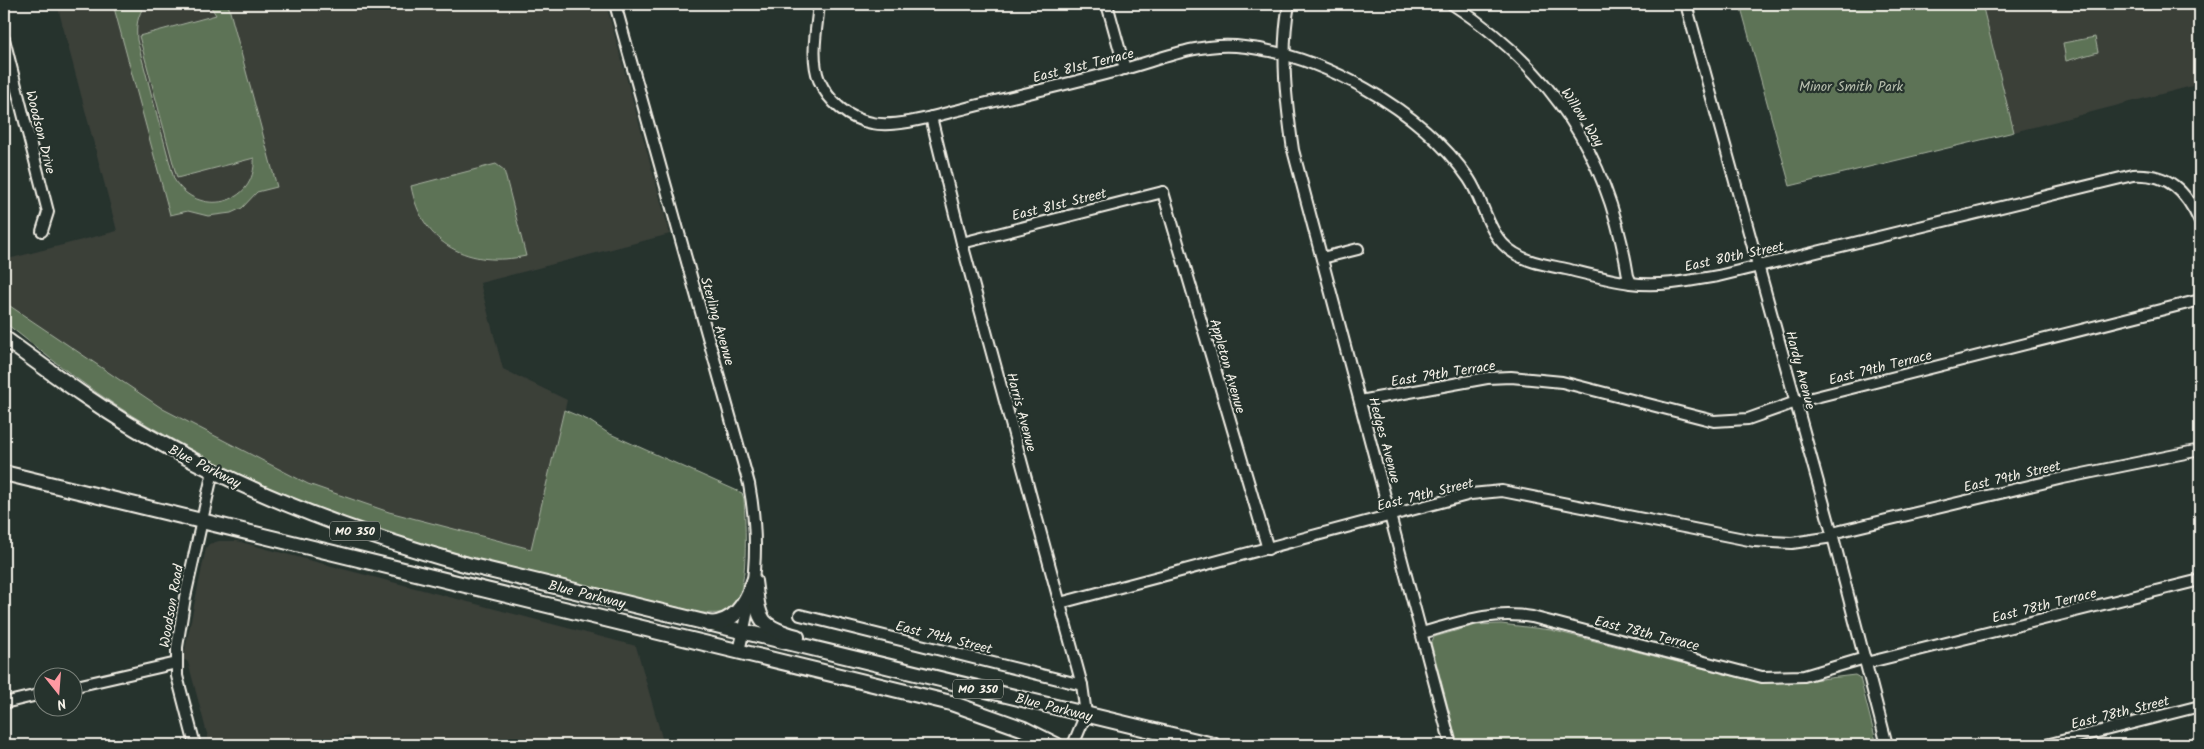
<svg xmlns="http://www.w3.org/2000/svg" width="2204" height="749" viewBox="0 0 2204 749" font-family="Kalam,sans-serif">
<rect width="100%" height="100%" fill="#26332d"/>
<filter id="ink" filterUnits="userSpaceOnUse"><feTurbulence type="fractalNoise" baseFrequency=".02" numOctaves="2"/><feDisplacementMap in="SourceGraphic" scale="10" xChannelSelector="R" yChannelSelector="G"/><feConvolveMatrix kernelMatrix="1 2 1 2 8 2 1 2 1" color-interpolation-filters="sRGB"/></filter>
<g filter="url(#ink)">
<g fill="#3a3f39">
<path d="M57,4H606L670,234L480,283L503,369L567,400L532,549L389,512L308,484L163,409L4,302V260L117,231Z"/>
<path d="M1982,4H2200V84L2014,132Z"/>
<path d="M219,541H237L636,646L664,745H352L350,735L309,745H210L188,662L183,659L206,548L209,544Z"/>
</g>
<g fill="#5d7357" stroke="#a8b2a0">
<path d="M113,4H146C137,15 136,26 137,40L174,179C197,218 257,206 254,158L177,178L139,36L216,15L209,4H228L277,187L257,192L242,208L231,213L208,216L188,211L170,215Z"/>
<path d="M1740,4H1982L2014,132L1790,186Z"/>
<path d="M2095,37L2098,52L2066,61L2063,43Z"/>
<path d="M496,164L504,170L526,256C470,268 422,246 411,186Z"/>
<path d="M4,302L163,409L308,484L389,512L531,549L564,410L588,420L608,433L742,493L744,499C745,521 750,596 731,609C722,615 711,613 701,613C545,574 380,545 235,472C189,449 141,423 99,394C66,372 35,346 4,322Z"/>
<path d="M1501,624L1551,630L1737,677L1787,683L1855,675L1860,678L1877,745H1458L1431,643L1434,637L1476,625Z"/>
</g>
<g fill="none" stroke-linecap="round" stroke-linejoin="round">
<g stroke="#f4f1e8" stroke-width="14">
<g id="minor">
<path d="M615,4L749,484C761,550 754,588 739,651"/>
<path d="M819,4C817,27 810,57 819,80C829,102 848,119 872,123C896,128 935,116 959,110C1014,96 1069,84 1124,69C1161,59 1198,43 1236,46C1320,53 1421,109 1469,179C1485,203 1487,236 1514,253C1529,263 1548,265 1566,269C1587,274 1609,280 1630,283C1659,287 1689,281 1718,276L2133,175C2169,173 2186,191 2200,222"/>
<path d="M1107,4L1125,69"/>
<path d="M1289,4C1280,53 1286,101 1293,150L1451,745"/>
<path d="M1452,4C1553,70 1609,156 1628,276L1631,283"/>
<path d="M1686,4L1833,537L1887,745"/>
<path d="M4,39L48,212L42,231"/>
<path d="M931,117L962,243L1082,685L1086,714L1073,745"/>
<path d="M1163,192L1268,549"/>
<path d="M962,243L1163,192"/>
<path d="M1322,258L1358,249"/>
<path d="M1360,401L1487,378L1511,377L1562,382L1714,421L1748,419L1796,402L2200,300"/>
<path d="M1832,533L2063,478L2200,450"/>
<path d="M1060,603L1471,494L1502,491L1754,541L1792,543L1833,537"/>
<path d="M800,615L1082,685"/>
<path d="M1422,633C1461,622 1491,610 1532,617L1762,677L1804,676L1865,658"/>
<path d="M1866,663L2200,580"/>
<path d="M72,687L177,663"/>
<path d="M4,703L42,694"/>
<path d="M195,745L177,676V647L185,597L213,471"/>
<path d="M2046,745L2200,706"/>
</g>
</g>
<g stroke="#f4f1e8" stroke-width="18">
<g id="highway">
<path d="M4,338C57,377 110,416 168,447C263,500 363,536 468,565L1213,745"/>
<path d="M4,473L951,703L1024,729L1056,745"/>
<path d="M754,581C759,619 757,626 797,637"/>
<path d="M709,624C734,623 745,605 753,584"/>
</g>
</g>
<use href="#minor" stroke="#26332d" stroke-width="10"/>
<use href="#highway" stroke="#26332d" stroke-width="14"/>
</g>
</g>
<g text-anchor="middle" stroke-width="4.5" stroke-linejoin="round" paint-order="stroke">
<g fill="#26332d" stroke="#b6b8b0" stroke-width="1">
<rect x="330" y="521.5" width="50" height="19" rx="4"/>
<rect x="953" y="679.5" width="50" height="19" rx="4"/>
</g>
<g font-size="12" font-weight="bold" fill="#f4f1e8">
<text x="355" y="535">MO 350</text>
<text x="978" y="693">MO 350</text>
</g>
<g font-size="14" fill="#f4f1e8" stroke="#26332d">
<text transform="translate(1083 65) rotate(-14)" y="5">East 81st Terrace</text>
<text transform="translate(1583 117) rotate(57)" y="5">Willow Way</text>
<text transform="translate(41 132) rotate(76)" y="5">Woodson Drive</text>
<text transform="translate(1059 204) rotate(-14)" y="5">East 81st Street</text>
<text transform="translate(1734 256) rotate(-12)" y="5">East 80th Street</text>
<text transform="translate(718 321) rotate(74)" y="5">Sterling Avenue</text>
<text transform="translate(1228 366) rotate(74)" y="5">Appleton Avenue</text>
<text transform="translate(1880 367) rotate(-14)" y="5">East 79th Terrace</text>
<text transform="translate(1801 370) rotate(75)" y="5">Hardy Avenue</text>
<text transform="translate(1443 373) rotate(-9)" y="5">East 79th Terrace</text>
<text transform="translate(1022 412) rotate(75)" y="5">Harris Avenue</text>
<text transform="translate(1385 440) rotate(75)" y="5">Hedges Avenue</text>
<text transform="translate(205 466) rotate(27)" y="5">Blue Parkway</text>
<text transform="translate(2012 476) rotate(-13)" y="5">East 79th Street</text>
<text transform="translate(1425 494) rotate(-14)" y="5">East 79th Street</text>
<text transform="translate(587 594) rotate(14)" y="5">Blue Parkway</text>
<text transform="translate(2044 605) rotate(-14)" y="5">East 78th Terrace</text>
<text transform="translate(171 606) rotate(-80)" y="5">Woodson Road</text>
<text transform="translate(1647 633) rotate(14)" y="5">East 78th Terrace</text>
<text transform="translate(944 637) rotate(14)" y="5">East 79th Street</text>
<text transform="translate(1054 707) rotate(14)" y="5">Blue Parkway</text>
<text transform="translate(2120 712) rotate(-14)" y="5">East 78th Street</text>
</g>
<g font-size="14" fill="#b8bfae" stroke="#26332d">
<text x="1851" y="91">Minor Smith Park</text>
</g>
</g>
<rect width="2204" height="749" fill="none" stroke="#26332d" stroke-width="20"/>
<rect x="10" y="10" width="2184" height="729" fill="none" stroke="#f4f1e8" stroke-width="2" filter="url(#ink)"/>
<g transform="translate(58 692) rotate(163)"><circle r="24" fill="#26332d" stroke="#787f78"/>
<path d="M0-4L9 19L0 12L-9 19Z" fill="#ff9aa2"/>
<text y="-8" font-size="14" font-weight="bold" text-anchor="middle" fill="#f4f1e8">N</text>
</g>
</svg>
